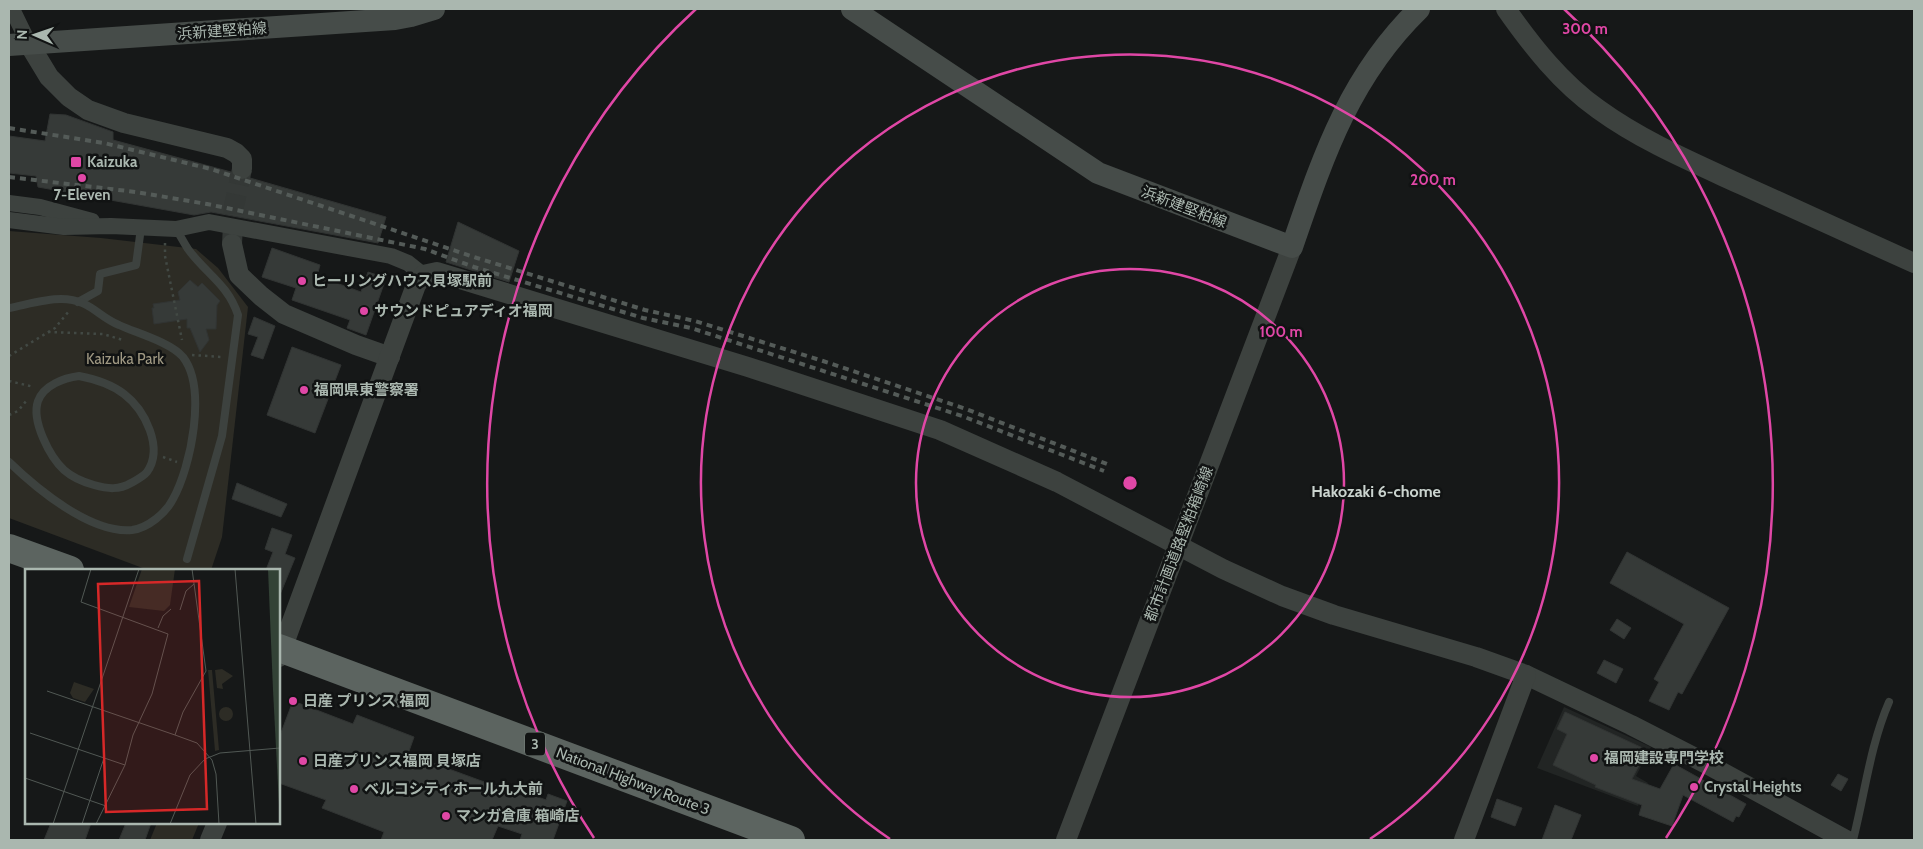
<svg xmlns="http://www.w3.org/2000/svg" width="1923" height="849" viewBox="0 0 1923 849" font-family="Cabin,'Noto Sans JP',sans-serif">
<rect width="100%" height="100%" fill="#161818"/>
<path fill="#222524" d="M1564,707L1651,747L1636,776L1648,783L1638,806L1537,768Z"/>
<g fill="#2d2c25">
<path d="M9,231L101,238L196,249L218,268L248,307L222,537L211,570H148L9,518Z"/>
<path d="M157,823H199L192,840H150Z"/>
</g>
<g fill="#363a38" stroke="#313433">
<path d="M50,114L66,115L113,132V140L231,172L237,179L242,181L250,178L386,217L378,243L211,212L194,215L38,187L36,176L9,173V136L45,141Z"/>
<path d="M458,222L519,251L509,282L446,262Z"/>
<path d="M272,248L320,265L317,276L361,292L368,272L386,278L366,335L347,328L350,320L292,300L296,288L262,277Z"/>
<path d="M190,280L198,287L202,283L220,301L217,305L216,329H206L209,340L200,352L190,328H187V319L154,324L152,308H154L153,304L180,300L178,292Z"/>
<path d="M254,317L275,326L263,359L251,355L258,337L248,334Z"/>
<path d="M292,347L341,365L315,433L267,415Z"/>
<path d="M237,483L287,504L281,517L232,499Z"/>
<path d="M272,528L292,535L285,554L295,558L279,597V570H266L273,552L265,549Z"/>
<path d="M1627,552L1729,608L1682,694L1678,692L1669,710L1649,701L1659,682L1654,679L1684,624L1610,583Z"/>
<path d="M1617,619L1631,628L1624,639L1610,630Z"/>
<path d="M1604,660L1623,669L1616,683L1597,673Z"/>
<path d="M293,701L353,724L357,715L414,737L408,754L528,798L530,794L546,800L548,794L567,801L553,840H520L522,834L498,826L492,840H381L384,832L322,808L326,800L279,783V738Z"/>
<path d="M1565,712L1647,750L1632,779L1660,789L1674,764L1746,804L1739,817L1736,816L1733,822L1683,795L1672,826L1639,815L1642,805L1595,787L1596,785L1553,765L1567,734L1557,729Z"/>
<path d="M1838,774L1848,779L1841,791L1831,785Z"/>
<path d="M1497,799L1522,808L1515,826L1491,817Z"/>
<path d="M1555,805L1581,815L1571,840H1542Z"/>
<path d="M51,823H91L85,840H44Z"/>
<path d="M126,823H151L145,840H119Z"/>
</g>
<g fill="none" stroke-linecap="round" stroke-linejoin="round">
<path stroke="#343836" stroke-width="20" stroke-dasharray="20 10" stroke-linecap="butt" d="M232,244L234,206L242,169"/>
<g stroke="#424944" stroke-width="2.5" stroke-dasharray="2.5 4" stroke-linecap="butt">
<path d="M165,243V256L182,340"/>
<path d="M48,332L103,334L123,340"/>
<path d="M192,355L222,357"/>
<path d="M9,356L55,328L69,311"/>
<path d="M9,381L34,387"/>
<path d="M9,415L18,411L27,400"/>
<path d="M163,457L177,462"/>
</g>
<g stroke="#3d423f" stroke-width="8">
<path d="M176,229C180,235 184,243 188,249C205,273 228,284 238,315L222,436L187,559"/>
<path d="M78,302L98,291L100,274L136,265L141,228"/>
<path d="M9,308C25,305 44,299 61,299C90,299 97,316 119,325C136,333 170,342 183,357C207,388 191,467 173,499C166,513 148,528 132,530C91,534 37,489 9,462"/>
<path d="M79,376C95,379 111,384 124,394C145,410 164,448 147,472C143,477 136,480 131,483C119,490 108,489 94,485C83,482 73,478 64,470C50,457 31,421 38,401C44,385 64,378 79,376Z"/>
<path d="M1853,840C1865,793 1870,746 1889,702"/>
</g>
<g stroke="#3d423f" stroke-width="16">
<path d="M12,9L29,44"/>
<path d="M9,203L40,207L92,221"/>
<path d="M9,220L64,227L111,226L176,229L209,222L391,256L408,263L423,275"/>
</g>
<g stroke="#3d423f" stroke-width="20">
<path d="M1506,9C1532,46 1561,83 1598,109C1642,141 1692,162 1742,185C1799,211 1857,237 1914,263"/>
<path d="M29,44L49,77L69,97L88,110L124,123L227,148L236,153L242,159V169"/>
<path d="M232,244L239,275L261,296L284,314L356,345L390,357"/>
<path d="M279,657L416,285L423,275L437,272L748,367L940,430L1057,482L1223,569L1282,596L1334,615L1476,657L1526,675L1631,725L1705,763L1846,840"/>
<path d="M210,840L217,823"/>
<path d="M1066,840L1292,247"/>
<path d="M1464,840L1526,675"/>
</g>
<g stroke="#464c49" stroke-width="22">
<path d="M852,9L1098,173L1292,247C1323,157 1349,77 1419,9"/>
<path d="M9,45L395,19L411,16L434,9"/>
</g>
<g stroke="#5c6460" stroke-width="28">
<path d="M9,548L70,570"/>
<path d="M279,648L791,840"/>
</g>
<g stroke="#545b58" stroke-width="4" stroke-dasharray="6 5" stroke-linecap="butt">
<path d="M9,128L104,143L211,169L477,258L645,310L695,321L823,361L966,409L1107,464"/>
<path d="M9,177L136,192L207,204L425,249L474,267L643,318L691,328L962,416L1104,471"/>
</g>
</g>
<g fill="none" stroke="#e047a6" stroke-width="2.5">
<circle cx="1130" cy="483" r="214"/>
<path d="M890 839A429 429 0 1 1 1370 839"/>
<path d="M594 838A643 643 0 0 1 696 9M1564 9A643 643 0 0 1 1666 838"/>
</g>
<g fill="#e047a6" stroke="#111313" stroke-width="2">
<rect x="70" y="156" width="12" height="12" rx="2.5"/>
<circle cx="82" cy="178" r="5"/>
<circle cx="302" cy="281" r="5"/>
<circle cx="364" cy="311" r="5"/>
<circle cx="304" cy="390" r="5"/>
<circle cx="293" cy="701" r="5"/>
<circle cx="1594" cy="758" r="5"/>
<circle cx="303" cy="761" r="5"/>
<circle cx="1694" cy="787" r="5"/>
<circle cx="354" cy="789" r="5"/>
<circle cx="446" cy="816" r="5"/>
</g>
<g text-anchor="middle" stroke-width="5" stroke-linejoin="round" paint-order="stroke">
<rect fill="#111313" stroke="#7c8680" stroke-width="1" x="525" y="732.5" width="20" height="23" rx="4"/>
<g font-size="14" font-weight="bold" fill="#aab7af">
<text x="535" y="749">3</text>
</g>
<g font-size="15" fill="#aab7af" stroke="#111313">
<text transform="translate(222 31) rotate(-4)" y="5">浜新建堅粕線</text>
<text transform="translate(1184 207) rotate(21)" y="5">浜新建堅粕線</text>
<text transform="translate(1179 544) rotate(-69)" y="5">都市計画道路堅粕箱崎線</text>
<text transform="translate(633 781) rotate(21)" y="5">National Highway Route 3</text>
</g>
<g font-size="15" font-weight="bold" fill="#aab7af" stroke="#111313" text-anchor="start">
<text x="87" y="167">Kaizuka</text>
<text x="82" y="200" text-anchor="middle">7-Eleven</text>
<text x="312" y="286">ヒーリングハウス貝塚駅前</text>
<text x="374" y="316">サウンドピュアディオ福岡</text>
<text x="314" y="395">福岡県東警察署</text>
<text x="303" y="706">日産 プリンス 福岡</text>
<text x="1604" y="763">福岡建設専門学校</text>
<text x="313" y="766">日産プリンス福岡 貝塚店</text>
<text x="1704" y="792">Crystal Heights</text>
<text x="364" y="794">ベルコシティホール九大前</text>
<text x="456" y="821">マンガ倉庫 箱崎店</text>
</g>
<g font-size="15" fill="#a09983" stroke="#111313">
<text x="125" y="364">Kaizuka Park</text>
</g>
<g font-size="16" font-weight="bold" fill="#cad3ce" stroke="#111313">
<text x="1376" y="497">Hakozaki 6-chome</text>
</g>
</g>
<g transform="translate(25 569)">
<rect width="255" height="255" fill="#161818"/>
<path d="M117,0H150L145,36L139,42L104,38ZM197,100L208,107L197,115L198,120L192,119L190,101ZM183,101H187L194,181L190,182ZM49,113L69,120L60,133L48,129L45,124ZM194 145a7 7 0 1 1 14 0a7 7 0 1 1-14 0Z" fill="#2d2c25"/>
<path d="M243,0H255V255L248,121Z" fill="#334236"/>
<path fill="none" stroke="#515854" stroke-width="1" d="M66,0L56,33L143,65L127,125L108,166L100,196L71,255M167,0L181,102L158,143L150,166L172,174L187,191L191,205L194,255M210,0L231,255M155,41L161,22L169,15M133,59L138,47L146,40M22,122L150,166M5,164L100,196M0,209L81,237M28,255L114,0M57,255L79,189M145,255L165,206L180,190L195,184L255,179"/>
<path fill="#d62828" fill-opacity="0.15" stroke="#d62828" stroke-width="2.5" d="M174,12L182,240L81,243L73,15Z"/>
<rect width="255" height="255" fill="none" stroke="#aab7af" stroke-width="2.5"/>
</g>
<circle cx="1130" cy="483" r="8" fill="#e047a6" stroke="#111313" stroke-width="2.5"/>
<g font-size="15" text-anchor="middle" font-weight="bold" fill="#e047a6" stroke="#111313" stroke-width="5" stroke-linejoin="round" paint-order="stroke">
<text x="1585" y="34">300 m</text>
<text x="1433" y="185">200 m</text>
<text x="1281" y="337">100 m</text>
</g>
<rect width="1923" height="849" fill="none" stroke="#aab7af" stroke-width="20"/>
<g transform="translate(35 35) rotate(272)" stroke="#111313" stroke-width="4" paint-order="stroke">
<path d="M0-4L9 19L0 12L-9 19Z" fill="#aab7af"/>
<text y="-8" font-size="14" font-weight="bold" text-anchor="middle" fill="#aab7af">N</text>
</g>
</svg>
